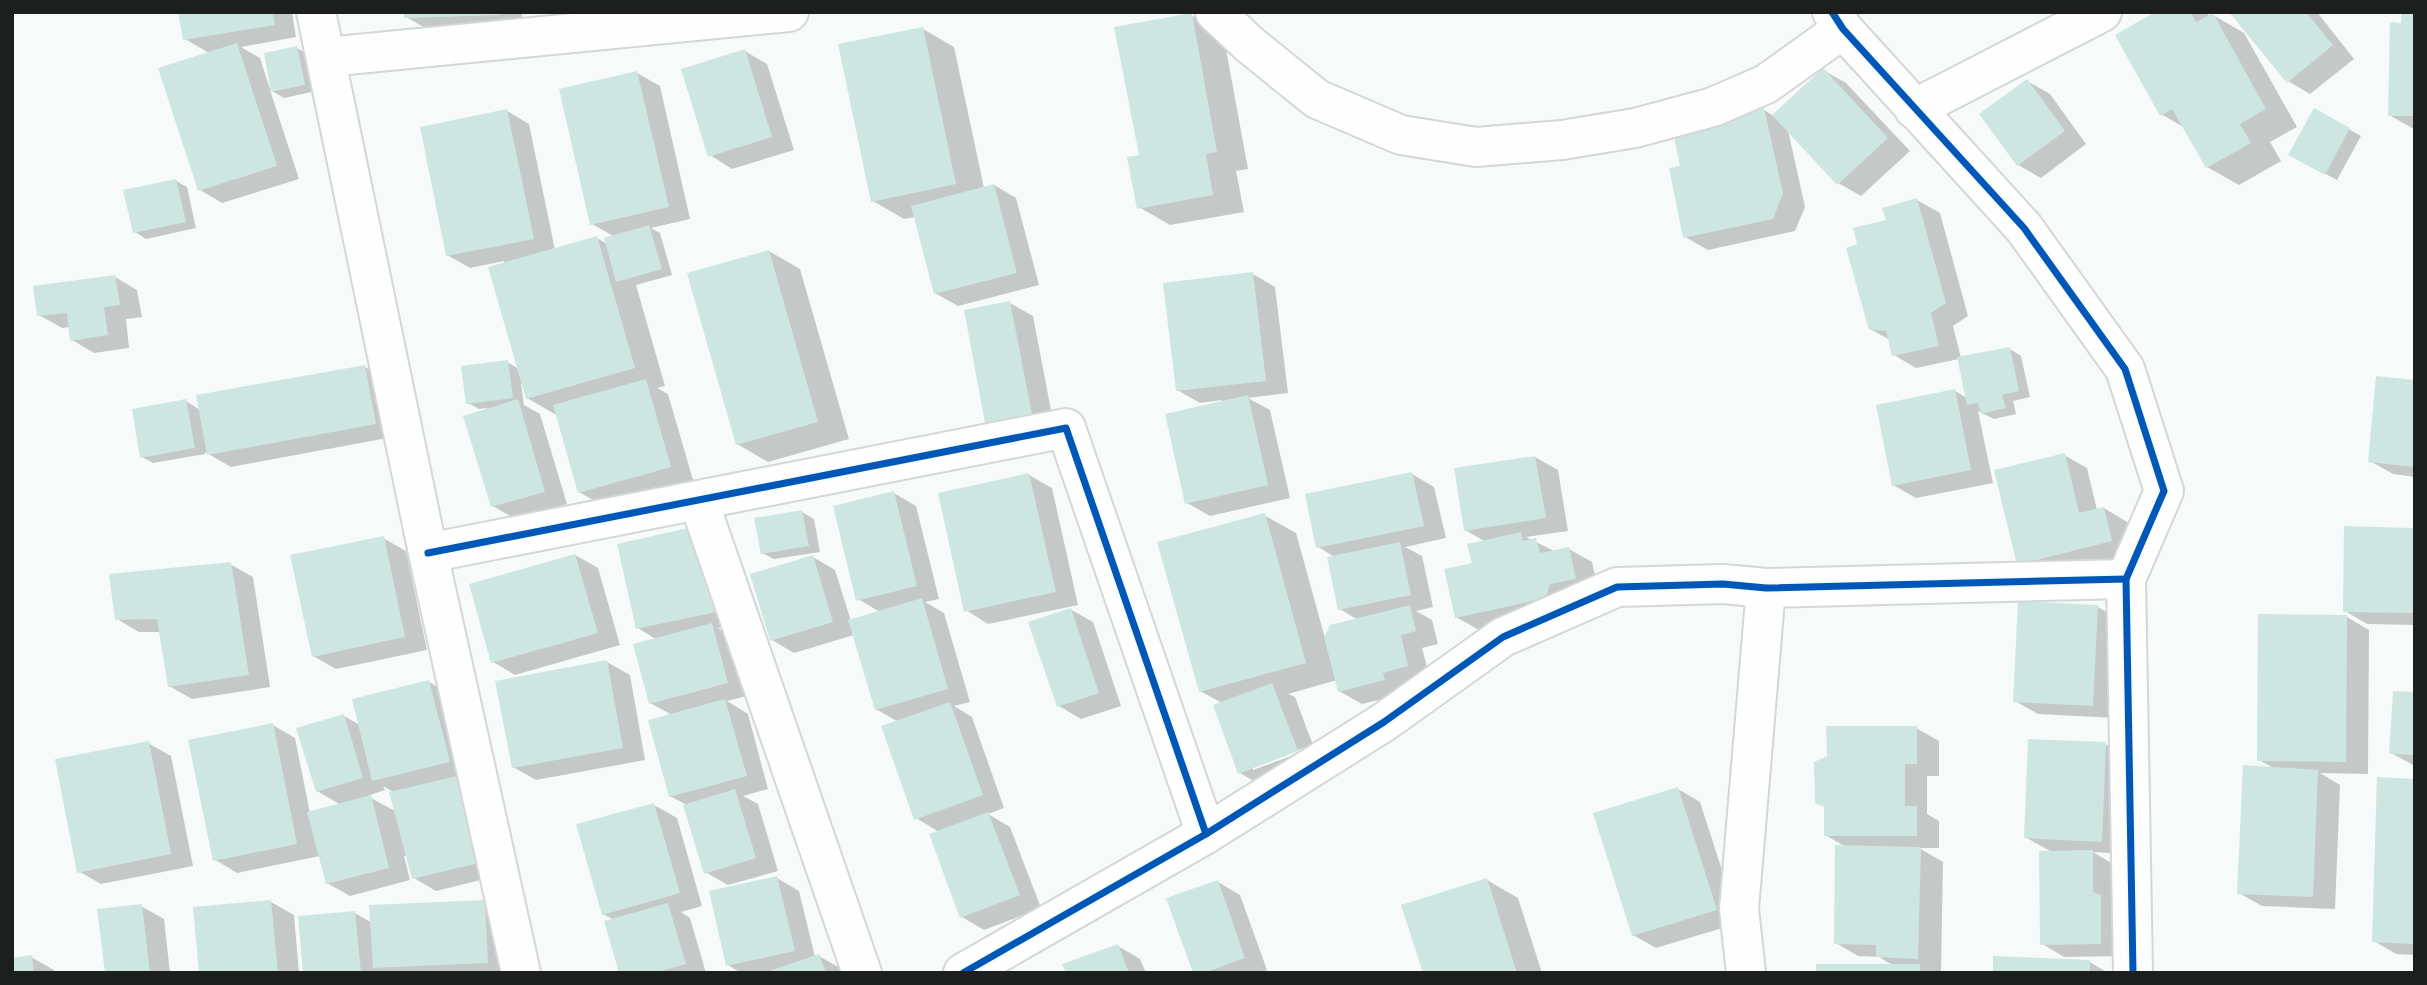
<svg xmlns="http://www.w3.org/2000/svg" width="2427" height="985" viewBox="0 0 2427 985" font-family="Quicksand,sans-serif">
<rect width="100%" height="100%" fill="#f6fbf9"/>
<g fill="#0003" fill-rule="evenodd">
<path d="M180,12H292L296,37L241,47L260,58L270,89L297,48L309,55L316,91L284,98L270,90L299,179L222,203L200,190L209,53L185,39Z"/>
<path d="M406,12H522V27L429,30L406,17Z"/>
<path d="M2159,12H2204L2210,16L2213,15L2244,33L2297,127L2270,142L2281,161L2239,185L2207,167L2185,128L2161,114Z"/>
<path d="M2231,12H2317L2354,59L2310,94L2288,81Z"/>
<path d="M2415,12V128H2412L2389,115L2403,25Z"/>
<path d="M1191,15L1223,33L1248,169L1236,171L1244,212L1170,225L1139,207L1141,156Z"/>
<path d="M923,29L954,47L984,188L994,185L1016,198L1039,285L958,306L935,293L915,217L904,219L873,201Z"/>
<path d="M745,51L767,64L794,150L732,169L710,155Z"/>
<path d="M1823,70L1846,83L1910,151L1861,196L1838,183L1788,130L1805,207L1795,231L1708,250L1685,237L1682,167L1764,110L1774,116Z"/>
<path d="M637,73L660,86L690,219L651,228L660,233L672,275L636,285L665,386L657,388L668,394L693,480L602,505L579,492L558,416L527,398L523,383L521,384L524,405L540,414L567,504L515,519L493,506L487,408L479,409L468,403L507,362L519,369L504,261L470,268L447,255L507,111L529,124L555,250L597,238L607,244L615,237L592,224Z"/>
<path d="M2027,81L2050,94L2086,144L2041,178L2018,165Z"/>
<path d="M2315,110L2361,136L2337,180L2301,161Z"/>
<path d="M176,181L187,187L196,228L146,239L135,232Z"/>
<path d="M1917,200L1940,213L1968,316L1953,326L1961,358L2010,349L2021,356L2030,397L2013,401L2016,414L1994,419L1978,411L1993,483L1916,498L1893,485L1955,391L1967,398L1959,359L1916,368L1894,355L1890,340L1870,329L1859,245Z"/>
<path d="M769,251L800,269L849,439L768,462L737,444Z"/>
<path d="M1253,274L1275,287L1288,393L1248,398L1270,410L1290,498L1210,516L1187,503L1222,400L1200,403L1177,390Z"/>
<path d="M115,277L137,290L142,317L126,319L129,348L94,353L72,340L70,327L62,328L39,315Z"/>
<path d="M1010,303L1033,316L1054,426L1009,435L987,422Z"/>
<path d="M365,367L388,380L398,436L231,467L205,452V454L153,463L142,457L186,401L200,410Z"/>
<path d="M2415,382V477L2393,474L2370,461Z"/>
<path d="M2064,455L2087,468L2097,510L2104,508L2127,522L2134,554L2041,576L2019,563Z"/>
<path d="M1535,457L1558,470L1568,531L1526,537L1556,552L1569,549L1592,562L1598,591L1568,610L1479,630L1456,617L1474,564L1486,542L1465,530Z"/>
<path d="M1412,474L1434,487L1446,538L1405,547L1422,556L1433,607L1416,611L1432,620L1438,644L1422,648L1430,678L1407,693L1362,704L1339,691L1337,680L1288,694L1295,697L1320,764L1262,786L1240,773L1222,703L1200,691L1264,515L1296,533L1325,638L1358,620L1340,609L1335,557L1318,547ZM1306,747L1307,750L1253,770V766Z"/>
<path d="M1029,475L1052,488L1078,605L988,624L966,610Z"/>
<path d="M894,493L916,506L939,599L925,602L944,613L970,702L954,706L972,717L1004,808L988,814L1010,827L1041,908L984,930L962,917L939,832L916,818L898,722L876,709L854,635L794,653L772,640L813,557L835,570L851,621L880,612L858,599Z"/>
<path d="M802,512L814,519L820,552L774,559L762,553Z"/>
<path d="M697,528L738,624L718,628L734,638L750,695L727,701L748,714L768,789L743,796L758,804L778,871L728,885L705,872L685,804L670,796L672,715L650,703L657,640L638,628Z"/>
<path d="M2415,529V625L2367,624L2345,611Z"/>
<path d="M383,538L406,551L427,650L336,669L313,656Z"/>
<path d="M575,555L598,568L620,645L515,675L493,662Z"/>
<path d="M230,564L253,577L270,687L192,699L169,686L161,632H139L117,619Z"/>
<path d="M2098,607L2120,620L2116,718L2038,714L2015,701Z"/>
<path d="M1070,609L1093,622L1121,706L1081,719L1059,706Z"/>
<path d="M2347,617L2369,630L2368,774L2320,773L2340,785L2335,909L2262,906L2239,893L2275,769L2259,760Z"/>
<path d="M607,662L630,675L645,760L536,780L513,767Z"/>
<path d="M429,682L451,695L471,775L458,778L479,790L501,875L436,891L414,878L408,855L404,856L410,880L350,896L327,883L320,856L237,873L214,859L273,725L295,738L310,813L341,805L317,791L344,716L360,725ZM383,786L395,793L397,812L367,796L385,790Z"/>
<path d="M2415,694V766L2391,753Z"/>
<path d="M1916,728L1939,741V776H1927V814L1939,821V848H1919L1943,862L1941,971L1818,973L1894,966L1879,957L1858,956L1836,943L1846,847L1825,835Z"/>
<path d="M148,743L171,756L193,866L101,884L78,871Z"/>
<path d="M2105,744L2128,757L2124,854L2093,852L2115,865L2123,956L2064,957L2041,943L2052,852L2025,837Z"/>
<path d="M2415,780V955L2396,954L2374,941Z"/>
<path d="M1678,789L1700,802L1739,923L1656,948L1633,935Z"/>
<path d="M654,805L677,818L702,906L681,912L690,918L706,973H620L614,920L603,914Z"/>
<path d="M777,878L799,891L815,957L819,956L842,969L843,973H741L728,965Z"/>
<path d="M1487,880L1518,898L1542,973H1424Z"/>
<path d="M1218,882L1240,895L1267,970L1261,973H1195Z"/>
<path d="M484,901L507,914L510,973H305L355,913L372,923Z"/>
<path d="M271,902L294,915L299,973H201Z"/>
<path d="M141,906L164,919L170,973H107Z"/>
<path d="M1118,946L1140,959L1146,973H1068Z"/>
<path d="M31,957L54,970V973H12Z"/>
<path d="M2090,962L2108,973H1994Z"/>
</g>
<g fill="#cee6e1">
<path d="M178,12H272L275,25L183,40Z"/>
<path d="M404,12H500V15L404,18Z"/>
<path d="M2155,12H2190L2196,22L2213,13L2266,109L2240,124L2251,143L2206,168L2172,109L2160,116L2115,35Z"/>
<path d="M2229,12H2306L2333,45L2287,83Z"/>
<path d="M2401,12H2415V116H2388L2390,22L2401,23Z"/>
<path d="M1192,13L1217,152L1206,154L1213,195L1137,209L1127,157L1139,155L1114,27Z"/>
<path d="M923,27L956,184L871,202L838,44Z"/>
<path d="M237,43L277,166L198,191L158,68Z"/>
<path d="M297,46L305,85L271,92L264,53Z"/>
<path d="M745,49L772,137L708,157L681,69Z"/>
<path d="M1823,68L1888,138L1837,185L1772,115Z"/>
<path d="M637,71L669,207L590,225L559,89Z"/>
<path d="M2027,79L2065,131L2017,166L1979,114Z"/>
<path d="M1764,108L1783,193L1773,219L1683,238L1669,168L1680,166L1672,127Z"/>
<path d="M2314,108L2350,128L2325,175L2288,155Z"/>
<path d="M507,109L534,239L446,256L420,127Z"/>
<path d="M176,179L186,222L133,233L123,190Z"/>
<path d="M994,184L1017,273L934,294L911,206Z"/>
<path d="M1917,198L1946,303L1931,313L1939,346L1892,356L1886,331L1869,330L1846,248L1857,244L1853,228L1886,220L1882,208Z"/>
<path d="M649,225L662,269L616,282L604,238Z"/>
<path d="M597,236L635,368L526,399L488,267Z"/>
<path d="M769,250L818,422L736,445L687,273Z"/>
<path d="M1253,272L1266,381L1176,391L1163,283Z"/>
<path d="M115,275L120,305L104,307L108,335L70,341L67,313L37,316L33,286Z"/>
<path d="M1010,301L1032,414L985,423L964,310Z"/>
<path d="M2010,347L2019,391L2002,395L2006,408L1981,414L1978,403L1967,405L1957,357Z"/>
<path d="M508,360L513,398L466,404L461,366Z"/>
<path d="M365,365L376,424L207,455L196,395Z"/>
<path d="M2376,376L2415,380V467L2368,462Z"/>
<path d="M646,379L671,467L578,493L553,405Z"/>
<path d="M1955,389L1971,470L1892,486L1876,405Z"/>
<path d="M1248,395L1268,485L1185,504L1165,414Z"/>
<path d="M186,399L195,448L140,458L132,409Z"/>
<path d="M518,399L545,492L491,507L463,416Z"/>
<path d="M2065,453L2079,513L2104,507L2112,541L2017,565L1994,470Z"/>
<path d="M1535,456L1546,518L1464,531L1454,468Z"/>
<path d="M1412,472L1424,526L1316,548L1305,494Z"/>
<path d="M1029,473L1056,592L964,612L938,493Z"/>
<path d="M894,491L917,586L856,601L833,506Z"/>
<path d="M802,510L809,546L761,554L754,518Z"/>
<path d="M1265,513L1306,663L1199,692L1157,542Z"/>
<path d="M697,526L716,612L636,629L617,544Z"/>
<path d="M2344,526L2415,528L2414,613L2343,612Z"/>
<path d="M1521,532L1523,541L1536,538L1540,553L1569,547L1576,579L1550,584L1546,598L1455,618L1444,569L1472,563L1467,544Z"/>
<path d="M384,536L405,637L312,657L290,555Z"/>
<path d="M1400,542L1411,595L1338,610L1327,557Z"/>
<path d="M575,554L598,633L491,663L469,584Z"/>
<path d="M813,555L833,622L770,641L750,574Z"/>
<path d="M231,562L249,675L168,687L157,619L115,620L109,574Z"/>
<path d="M922,598L948,689L875,710L848,620Z"/>
<path d="M2018,601L2098,605L2093,706L2013,702Z"/>
<path d="M1410,605L1416,631L1401,635L1408,666L1383,673L1385,680L1338,692L1324,637L1330,625Z"/>
<path d="M1071,608L1099,693L1057,707L1028,622Z"/>
<path d="M2258,614L2347,615L2346,762L2257,761Z"/>
<path d="M712,623L728,683L649,704L633,644Z"/>
<path d="M607,660L623,748L512,768L495,681Z"/>
<path d="M429,680L450,762L372,781L352,699Z"/>
<path d="M1272,683L1298,751L1238,774L1213,705Z"/>
<path d="M2393,691L2415,692V755L2389,754Z"/>
<path d="M725,699L747,776L669,797L648,720Z"/>
<path d="M950,702L983,795L914,820L881,726Z"/>
<path d="M344,714L363,778L316,792L296,728Z"/>
<path d="M273,723L297,844L213,861L188,740Z"/>
<path d="M1826,726H1917V764H1905V806H1917V836H1824V807L1815,803L1814,762L1827,756Z"/>
<path d="M2028,739L2106,742L2102,842L2024,838Z"/>
<path d="M149,741L171,854L77,873L55,759Z"/>
<path d="M2243,765L2318,770L2313,897L2237,894Z"/>
<path d="M457,776L479,863L412,879L389,792Z"/>
<path d="M2377,777L2415,779V944L2372,942Z"/>
<path d="M1678,787L1717,910L1632,936L1593,813Z"/>
<path d="M735,789L756,858L704,874L683,805Z"/>
<path d="M371,795L389,868L326,884L307,812Z"/>
<path d="M654,803L680,893L602,915L576,824Z"/>
<path d="M988,812L1020,895L960,918L929,834Z"/>
<path d="M1835,845L1921,847L1918,959L1876,957V945L1834,944Z"/>
<path d="M2093,850V892L2101,895V944L2040,945L2039,851Z"/>
<path d="M777,876L795,951L726,966L709,891Z"/>
<path d="M1487,878L1517,973H1423L1401,905Z"/>
<path d="M1218,880L1245,958L1204,973H1193L1166,898Z"/>
<path d="M271,900L278,973H199L193,907Z"/>
<path d="M485,900L488,963L373,968L369,905Z"/>
<path d="M668,903L686,964L655,973H619L604,921Z"/>
<path d="M142,904L150,973H105L97,909Z"/>
<path d="M355,911L361,973H303L298,916Z"/>
<path d="M1118,944L1129,973H1066L1062,964Z"/>
<path d="M819,954L826,973H766V972Z"/>
<path d="M32,955L34,973H12V958Z"/>
<path d="M1993,956L2090,960V973H1993Z"/>
<rect x="1816" y="964" width="104" height="9"/>
</g>
<g fill="none" stroke-linecap="round" stroke-linejoin="round">
<g stroke="#d3d7d6" stroke-width="42">
<g id="minor">
<path d="M316,12L428,553L521,973"/>
<path d="M1215,12L1249,44L1317,99L1401,135L1476,147L1562,140L1635,128L1713,107L1766,84L1843,29"/>
<path d="M1832,12L1843,29L2024,228L2125,369L2164,491L2126,579L2133,973"/>
<path d="M327,57L789,12"/>
<path d="M1914,109L2102,12"/>
<path d="M699,502L862,973"/>
<path d="M428,553L1066,428L1206,834"/>
<path d="M963,973L1206,834L1384,722L1503,637L1617,587L1723,584L1766,588L2126,579"/>
<path d="M1746,973L1739,909L1766,588"/>
</g>
</g>
<use href="#minor" stroke="#fefefe" stroke-width="38"/>
<g stroke="#f5fcfa" stroke-width="11">
<g id="cycleway">
<path d="M1832,12L1843,29L2024,228L2125,369L2164,491L2126,579L2133,973"/>
<path d="M428,553L1066,428L1206,834"/>
<path d="M963,973L1206,834L1384,722L1503,637L1617,587L1723,584L1766,588L2126,579"/>
</g>
</g>
<use href="#cycleway" stroke="#0057b8" stroke-width="7"/>
</g>
<rect width="2427" height="985" fill="none" stroke="#1c1f1e" stroke-width="28"/>
</svg>
